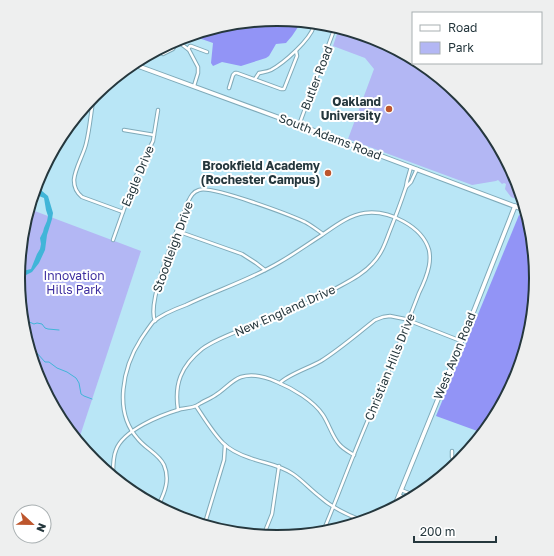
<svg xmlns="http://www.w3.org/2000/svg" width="554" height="556" viewBox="0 0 554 556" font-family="'Golos Text',sans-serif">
<rect width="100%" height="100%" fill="#b9e6f6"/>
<g fill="#b3b7f4">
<path d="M338,31L376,39L460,95L516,179L521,201L511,197L505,189L506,184L504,183L502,184L498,180L496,181L472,185L348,139L374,69L365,58L333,46Z"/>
<path d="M32,210L141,251L79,439L38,377L18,278Z"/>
</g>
<g fill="#9294f6">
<path d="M277,19L300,24L292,36L286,43L276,44L269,56L266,58L241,66L222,62L213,66L211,63L213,43L193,36Z"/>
<path d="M519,215L524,217L536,278L516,377L480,432L436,416Z"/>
</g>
<path fill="#41b5d8" d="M36,190L42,191L48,196L53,213L52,219L47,235L45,250L39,263L32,272L20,278L19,282L18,278L19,274L23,271L31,269L37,254L40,249L41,244L40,238L43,232L44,228L47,221L48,216L46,210L44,198L39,196H34Z"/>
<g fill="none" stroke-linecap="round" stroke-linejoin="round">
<g stroke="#41b5d8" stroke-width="1">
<path d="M27,321L34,324L37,323L42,324L45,328L48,329L59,330"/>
<path d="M32,346L34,348L36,352L45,362H49L57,368L67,372L76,378L79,383L81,394L84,396L92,399"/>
</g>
<g stroke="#7faab9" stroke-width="4.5">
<g id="street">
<path d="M176,40L189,50L198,67V73L194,86"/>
<path d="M188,49L190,46H191L207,52"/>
<path d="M163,54L173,49L177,42"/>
<path d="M255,79L259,73C263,72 267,72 271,70C284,63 310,40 314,26"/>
<path d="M229,88L233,75L235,73H237L281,89H284L297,56L296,51"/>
<path d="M94,95C91,111 90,128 86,144C83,156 75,168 74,180C74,187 77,193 82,197L123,212"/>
<path d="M299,125L334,30"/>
<path d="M124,130L154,135"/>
<path d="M406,187L411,182L417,169"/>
<path d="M177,231L242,254L256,263L265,270"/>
<path d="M113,240L135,178L153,141L158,110"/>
<path d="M155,321C146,301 179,226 187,204C190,198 192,192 199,190C211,185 290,215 305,222C311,225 317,230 323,234"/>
<path d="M280,383C287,375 311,367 321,361C340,349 357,334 375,320L383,317L390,316L405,319L461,341"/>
<path d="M196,406C204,418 213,433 223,443C230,450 241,455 250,458C266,464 278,464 293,474C302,480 310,489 319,496C331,507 345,514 361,520"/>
<path d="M178,410C174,384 181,366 202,349C216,339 233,333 249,327C281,315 312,302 342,285C353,279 364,273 372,264C381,255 385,244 389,233C395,218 401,202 406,187L407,181L411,167"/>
<path d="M452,451V457L456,464"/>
<path d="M113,474C113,466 113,457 116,450C123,430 161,415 181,409C186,408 191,408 196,406C198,405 199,404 201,403C206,400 212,398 217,394C225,389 232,380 241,377C253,373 266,377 277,382C292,388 314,401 323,415C329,424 332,436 339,444C343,449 349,452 354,455"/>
<path d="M401,490L411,494"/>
<path d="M399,495L405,498"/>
<path d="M159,504C165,492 170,479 164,465C159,454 146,449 138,439C113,412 123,367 141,339C145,333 149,327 153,322C162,314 175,309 186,305C217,290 250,280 280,262C294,254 308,244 322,235C335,226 349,215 365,213C389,210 422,226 429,250C430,255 430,261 429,266C427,276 423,285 419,293C412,311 405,329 398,347C384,383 368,419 354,454C344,479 335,503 325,527"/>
<path d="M205,523L224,460L225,445"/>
<path d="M264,534L272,514L279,466"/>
</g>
</g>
<g stroke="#7faab9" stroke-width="5.5">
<g id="secondary">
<path d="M138,66L299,125L522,209"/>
<path d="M395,505L475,308L515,206"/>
</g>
</g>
<use href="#street" stroke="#fff" stroke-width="2.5"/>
<use href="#secondary" stroke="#fff" stroke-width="3.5"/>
</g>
<g fill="#bd562d" stroke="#fff" stroke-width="1.5">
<circle cx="389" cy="109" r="4"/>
<circle cx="328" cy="173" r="4"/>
</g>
<g text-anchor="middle" stroke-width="4" stroke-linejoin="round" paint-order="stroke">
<g font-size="12" fill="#25373d" stroke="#fff">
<text transform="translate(317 78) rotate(-69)" y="4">Butler Road</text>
<text transform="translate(330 137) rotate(21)" y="4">South Adams Road</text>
<text transform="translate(138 176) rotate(-67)" y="4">Eagle Drive</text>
<text transform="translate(173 247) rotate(-70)" y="4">Stoodleigh Drive</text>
<text transform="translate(285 311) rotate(-24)" y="4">New England Drive</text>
<text transform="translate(455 356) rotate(-68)" y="4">West Avon Road</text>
<text transform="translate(390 367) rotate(-68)" y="4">Christian Hills Drive</text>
</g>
<g font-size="12" font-weight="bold" fill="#25373d" stroke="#fff" text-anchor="end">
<text x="381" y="106">Oakland<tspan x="381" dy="14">University</tspan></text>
<text x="320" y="170">Brookfield Academy<tspan x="320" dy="14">(Rochester Campus)</tspan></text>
</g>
<g font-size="12" fill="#3f30a0" stroke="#fff">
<text x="74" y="280">Innovation<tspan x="74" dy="14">Hills Park</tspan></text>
</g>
</g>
<path d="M0 0H554V556H0ZM25 278a252 252 0 1 1 504 0a252 252 0 1 1-504 0Z" fill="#eeefef" fill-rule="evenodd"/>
<path fill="none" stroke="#25373d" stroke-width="2" d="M25 278a252 252 0 1 1 504 0a252 252 0 1 1-504 0Z"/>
<rect x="412" y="12" width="130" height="52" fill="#ffffff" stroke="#a8afb1"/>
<rect x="420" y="25" width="20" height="6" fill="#ffffff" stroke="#a8afb1"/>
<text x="448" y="32" font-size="12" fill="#25373d">Road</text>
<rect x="420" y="42" width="20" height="12" fill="#b3b7f4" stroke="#a8afb1"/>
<text x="448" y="52" font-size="12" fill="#25373d">Park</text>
<g transform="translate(32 524) rotate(112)"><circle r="19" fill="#ffffff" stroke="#a8afb1"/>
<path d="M0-3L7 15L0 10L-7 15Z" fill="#bd562d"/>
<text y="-6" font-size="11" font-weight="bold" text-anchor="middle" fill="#25373d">N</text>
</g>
<path d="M414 536v6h82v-6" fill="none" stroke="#25373d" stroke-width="2"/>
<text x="420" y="536" font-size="12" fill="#25373d" stroke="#ffffff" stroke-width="3" paint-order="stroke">200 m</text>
</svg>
